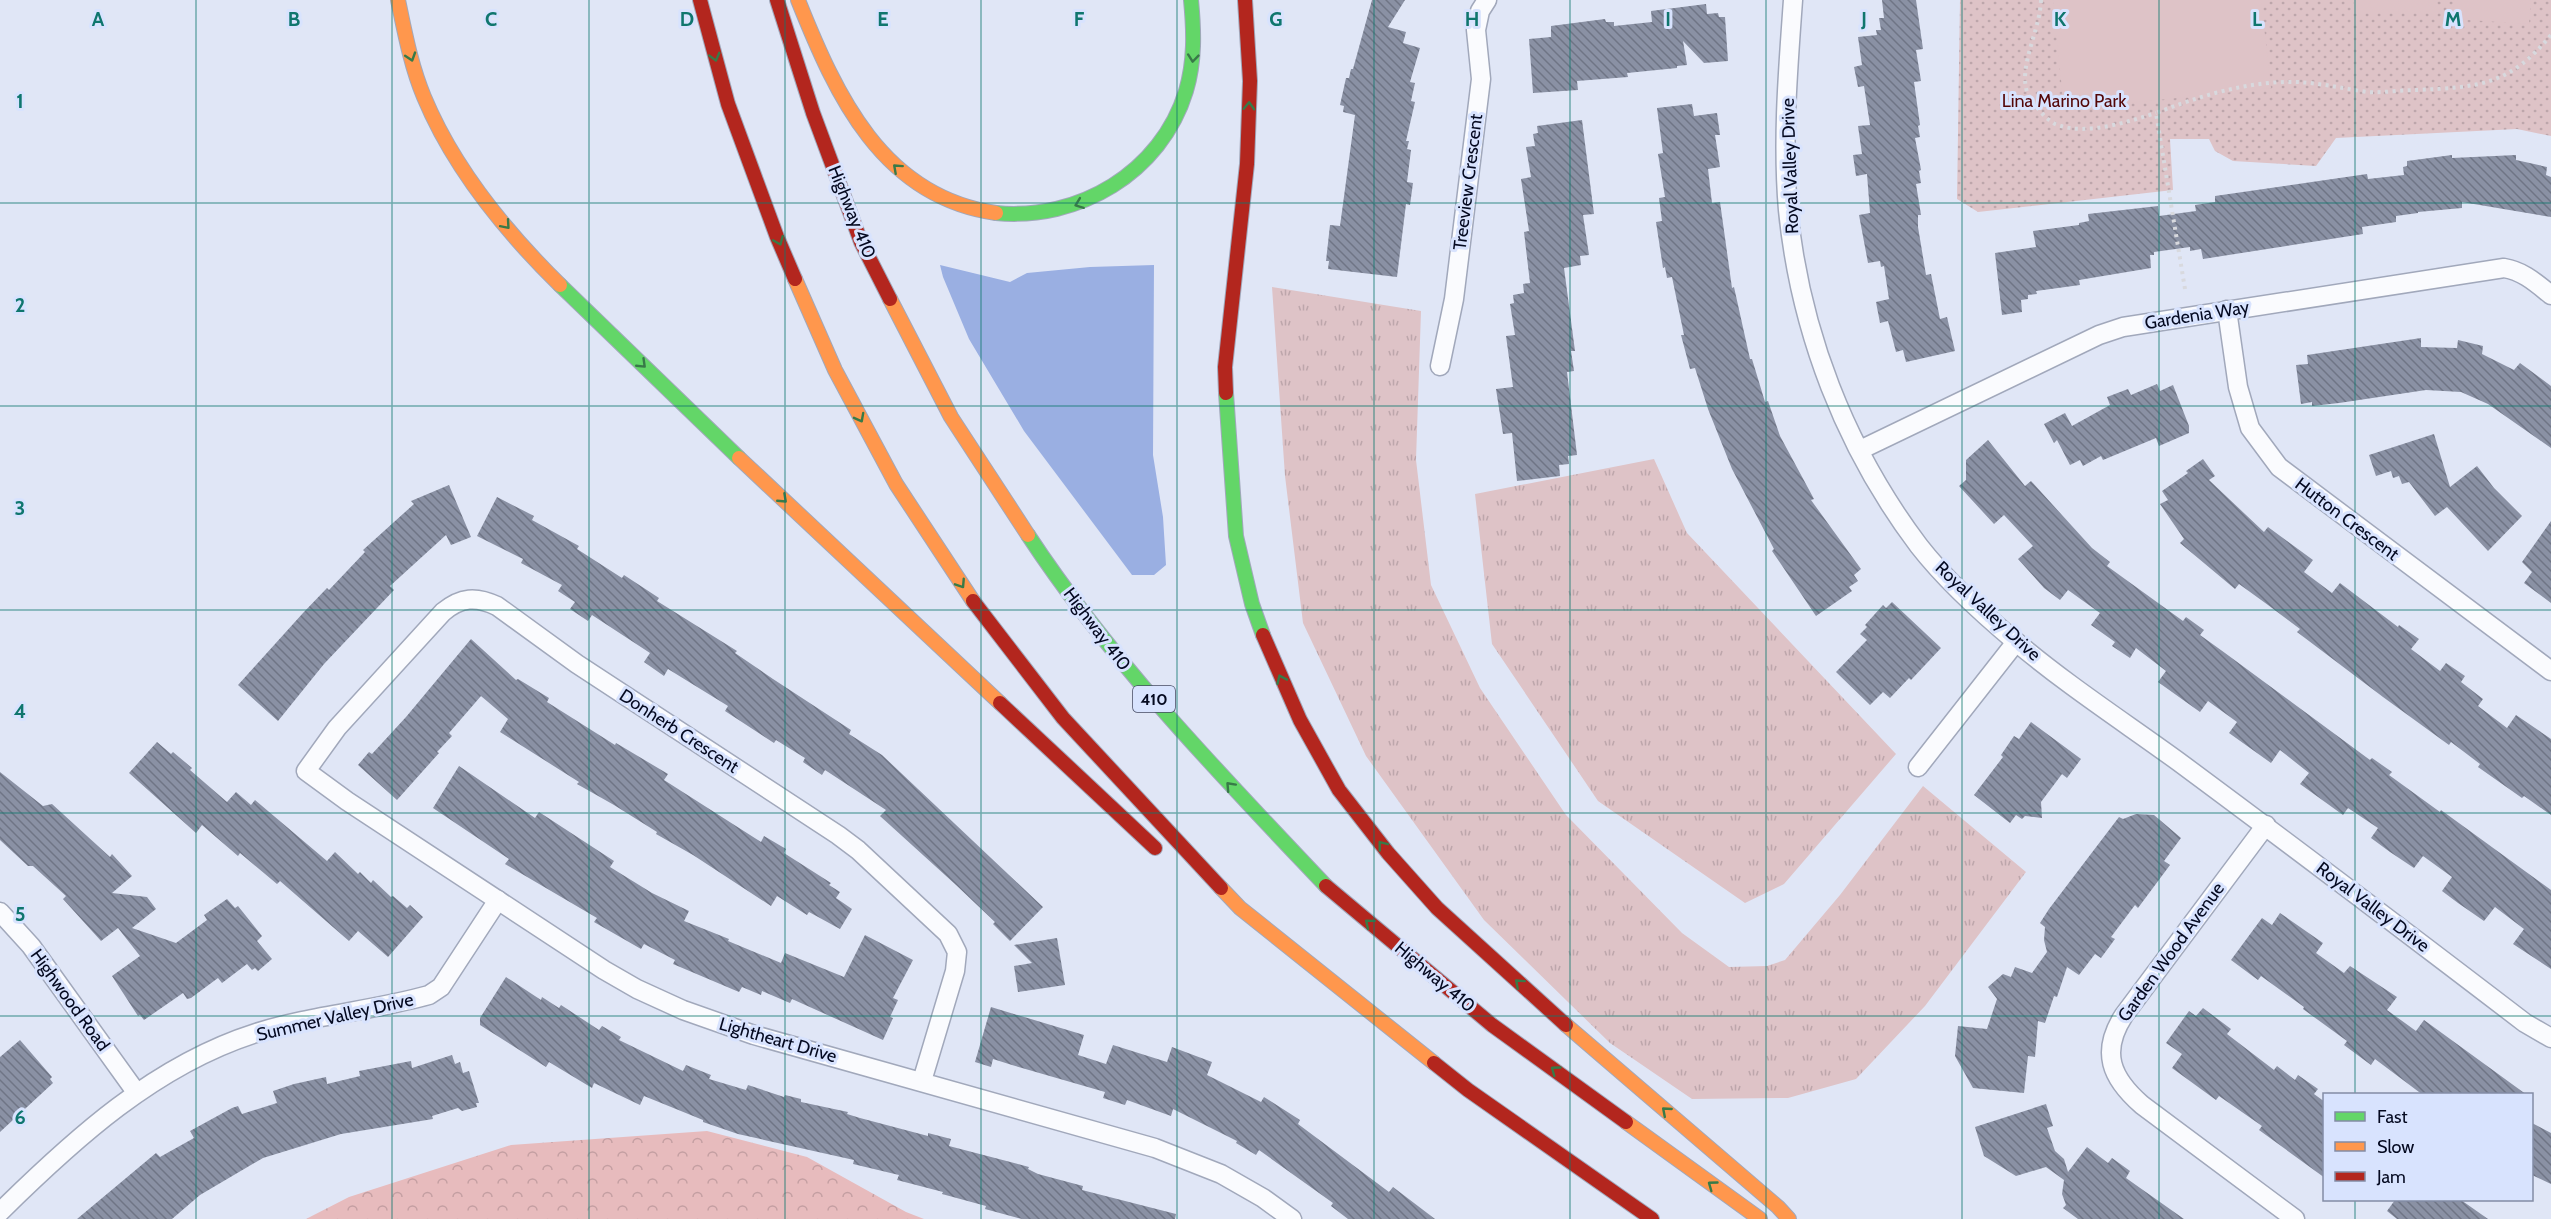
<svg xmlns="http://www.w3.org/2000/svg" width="2551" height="1219" viewBox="0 0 2551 1219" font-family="Cabin,sans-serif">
<defs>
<pattern id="grass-tufts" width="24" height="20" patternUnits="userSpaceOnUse" patternTransform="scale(1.5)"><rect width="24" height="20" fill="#dec3c7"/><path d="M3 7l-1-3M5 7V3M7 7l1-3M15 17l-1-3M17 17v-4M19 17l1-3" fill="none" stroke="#bda6ab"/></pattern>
<pattern id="forest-crowns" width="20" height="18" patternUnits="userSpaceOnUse" patternTransform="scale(1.5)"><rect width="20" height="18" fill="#e7bbbd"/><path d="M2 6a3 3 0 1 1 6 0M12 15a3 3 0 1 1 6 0" fill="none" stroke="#c49fa2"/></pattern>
<pattern id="park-dots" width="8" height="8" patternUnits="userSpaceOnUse" patternTransform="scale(1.5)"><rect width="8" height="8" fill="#dec3c7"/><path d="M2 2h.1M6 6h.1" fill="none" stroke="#bda6ab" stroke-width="1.8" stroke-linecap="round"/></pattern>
<pattern id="building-back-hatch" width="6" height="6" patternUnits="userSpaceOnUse" patternTransform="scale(1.5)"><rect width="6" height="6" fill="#8a91a4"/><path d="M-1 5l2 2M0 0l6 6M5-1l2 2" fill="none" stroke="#6f7585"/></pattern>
</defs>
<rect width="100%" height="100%" fill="#e0e6f6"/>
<g fill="url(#grass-tufts)">
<path d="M1272,287L1421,311L1416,460L1431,585L1480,688L1566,815L1682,933L1729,967L1767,966L1785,960L1840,895L1923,786L2026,872L1925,1006L1856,1079L1788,1098L1692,1099L1610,1043L1484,920L1366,756L1303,623L1285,476Z"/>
<path d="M1654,459L1687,533L1896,754L1784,884L1745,903L1598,801L1492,644L1475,494Z"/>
</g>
<path fill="url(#forest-crowns)" d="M707,1131L807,1157L906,1212L924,1219H306L349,1197L511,1145Z"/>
<path fill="url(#park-dots)" d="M1960,0H2551V136L2517,129L2336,138L2316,166L2233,161L2215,151L2209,139H2170L2173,190L1978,212L1957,199Z"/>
<g fill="#dec3c7">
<path d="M2053,0H2261L2271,88L2064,110Z"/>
<rect x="2354" y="0" width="82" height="11"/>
<path d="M2454,0H2531L2529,24L2453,19Z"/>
</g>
<path fill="#9aafe2" d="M940,265L1010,282L1027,273L1090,267L1154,265L1153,455L1163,517L1166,565L1154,575H1132L1024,431L969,339L943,277Z"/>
<g fill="url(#building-back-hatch)">
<path d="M1372,0H1405L1388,27L1406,32L1403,43L1420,48L1410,82L1415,83L1411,101L1415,102L1406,141H1409L1407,149L1411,150L1407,182L1413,183L1410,205L1406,204L1397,277L1328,269L1329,261H1326L1330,225L1340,226L1355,115L1343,112L1344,106L1340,105L1346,78H1349L1351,69H1353Z"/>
<path d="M1882,0H1916L1923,49L1916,50L1921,81L1914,82L1920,125L1918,126L1920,137L1915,138L1921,170L1919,171L1921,183L1916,184L1921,215H1918V227L1926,275L1931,274L1940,319L1947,317L1955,351L1906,362L1903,350L1896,352L1888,321L1880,323L1876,302L1889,299L1884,266L1881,267L1880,261L1868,263L1859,215L1870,213L1867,174L1856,176L1853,155L1862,154L1858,126L1870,125L1864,86L1858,87L1854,67L1862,65L1858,37L1877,35L1876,30H1881L1879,18H1884Z"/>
<path d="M1706,4L1707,14L1718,13L1719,17H1725L1728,61L1704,63L1683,41L1687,65L1677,66V68L1627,73L1628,77L1577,81L1578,90L1533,93L1529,39L1551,37V26L1605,19L1606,22H1614V26L1652,22L1651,11Z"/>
<path d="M1692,104L1694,116L1717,113L1720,135H1715L1720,167L1708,169L1712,203L1720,202L1732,288L1734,287L1750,359H1752L1765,402L1768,401L1780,436L1814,499L1811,500L1861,569L1854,575L1858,581L1849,587L1852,591L1816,616L1772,551L1774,549L1732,469L1708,409L1695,368L1690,369L1681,335H1684L1672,277L1667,278L1665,267L1663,268L1656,222L1662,221L1659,198L1665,197L1658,154L1663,153L1657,108Z"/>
<path d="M1582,120L1594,214L1583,215L1589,255L1580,256L1581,265L1564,268L1575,351H1571L1574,371L1567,372L1577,455L1568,456L1569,464L1559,465L1560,476L1517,481L1512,433L1503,434L1496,389L1513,387L1506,336L1515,335L1510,304L1514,303L1513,295L1524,293L1523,284L1530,283L1524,232L1529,231L1521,179L1531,177L1526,147L1535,146L1533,134L1538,133L1537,126Z"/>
<path d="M2452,155V158L2516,155V160L2547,167L2546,175L2551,177V217L2462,202V208L2418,212V213L2396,216V222L2362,227L2363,234L2203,259L2201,249L2190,251V247L2154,252V255H2150L2151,268L2079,280L2080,285L2036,291L2037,294L2028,295V299L2021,300L2022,312L2002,315L1995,253L2036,247L2033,231L2079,225V223L2089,221L2088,214L2158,206L2159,216L2196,211L2195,205L2215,202V196L2367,174L2368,179L2404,175L2403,167L2407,166V161Z"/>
<path d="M2421,338V347L2457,348L2458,340L2483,346L2482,354L2514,370L2520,363L2551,386V448L2488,404L2461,392L2426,390L2339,403L2312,406V402L2301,404L2296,365L2308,364L2307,355Z"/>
<path d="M2157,384L2160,391L2173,385L2189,426V433L2159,446L2156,438L2103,460L2101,456L2083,466L2080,460L2070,465L2057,440L2054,443L2044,424L2065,413L2072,426L2110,405L2107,397L2128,389L2131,395Z"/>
<path d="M2434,434L2450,487L2477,466L2494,488L2522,516L2488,551L2447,507L2435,516L2409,482L2402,484L2399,476L2393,478L2391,471L2376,476L2369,455Z"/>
<path d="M1988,440L2025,486L2031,481L2092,548L2110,562L2107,566L2183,621L2186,617L2204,630L2200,635L2225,653L2370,760L2372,758L2392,772L2389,775L2440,812L2441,810L2551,890V969L2513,944L2524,929L2495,907L2484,921L2458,903L2442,891L2452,877L2423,856L2414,868L2390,852L2371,838L2378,828L2348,808L2343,815L2300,784L2309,773L2280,750L2271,763L2229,733L2237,722L2208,701L2200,712L2158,682L2166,671L2136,648L2130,658L2112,646L2115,642L2091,625L2100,613L2068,590L2060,600L2044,588L2018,559L2033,546L2004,515L1994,524L1959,486L1966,480V460Z"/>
<path d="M2203,459L2215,476L2209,480L2264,532L2268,527L2313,560L2304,572L2332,593L2340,583L2398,627L2399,625L2419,639L2411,649L2440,671L2446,663L2465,676L2461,682L2483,699L2478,706L2507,728L2516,715L2551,739V815L2524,796L2522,798L2478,767L2480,764L2451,742L2449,745L2383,697L2297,632L2300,629L2268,605L2239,584L2235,589L2180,543L2184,539L2160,504L2168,500L2162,491L2188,473L2186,471Z"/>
<path d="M449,485L471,537L451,545L446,535L390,586L394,590L324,664L278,721L238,685L303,613L327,588L329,590L365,552L363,550L414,504L411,501Z"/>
<path d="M497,497L534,516L532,520L579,546L577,549L622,578L624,575L659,598L657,601L737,651L735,653L773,679L851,730L849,734L882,755L1043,907L1010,941L993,924L995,922L956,885L880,816L886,810L825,770L822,775L803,762L805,758L776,740L774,743L725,711L728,706L668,669L664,676L644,662L650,653L592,615L588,621L570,609L575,602L558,591L562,585L521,563L523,559L477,536Z"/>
<path d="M2551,521V603L2524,583L2532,572L2522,562Z"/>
<path d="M1892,602L1941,648L1911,680L1909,678L1890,698L1883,692L1870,705L1836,672L1867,640L1860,634L1867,627L1865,625L1883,605L1886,608Z"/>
<path d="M471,639L516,680L518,679L549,698L547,702L615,745L616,743L668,774L664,780L761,842L764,836L786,849L784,853L831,883L829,885L840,892L836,898L852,909L840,929L809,912L807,915L777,896L771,906L693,855L656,834L657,832L614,805L577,784L579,782L500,732L508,719L481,696L449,733L452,736L437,752L439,753L397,800L358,765L369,752L372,754L406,717Z"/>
<path d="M2031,722L2081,759L2067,778L2062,774L2041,802L2042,818L2025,816L2022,819L2016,815L2010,823L1974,795L2003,757L2001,755L2014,736L2019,739Z"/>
<path d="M157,742L171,754L173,752L192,768L190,770L227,802L236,792L251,805L255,800L327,861L335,852L358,874L360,872L371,883L373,880L391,897L393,896L407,908L410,905L423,917L388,957L358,931L349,941L280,881L277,884L240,853L238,856L202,825L196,833L129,773Z"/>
<path d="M459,766L535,818L539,812L614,861L610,867L652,893L689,911L684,921L729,939L728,941L781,963L785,953L844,977L865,935L913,960L893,998L898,1000L890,1017L893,1018L883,1040L792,999L790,1003L762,991L761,995L742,987L739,992L673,964L675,960L644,944L641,949L594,922L597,918L505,864L509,859L433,808Z"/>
<path d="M0,772L43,806L52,804L110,857L112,854L132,876L112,893L147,897L156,909L132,928L176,943L207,920L204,915L227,899L235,908L238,906L262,936L257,941L272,959L258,971L255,968L252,970L247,964L222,983L218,978L191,998L187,999L183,993L144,1020L140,1015L138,1016L112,976L140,956L118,928L101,941L63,899L66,896L33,866H28L0,840Z"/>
<path d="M2136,814L2154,815L2181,838L2164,861L2170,865L2138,908L2135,905L2111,937L2115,939L2101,958L2095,954L2079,975L2067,967L2057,997L2054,996L2045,1023L2038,1021L2035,1057L2028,1056L2024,1093L1973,1088L1955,1056L1958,1026L1987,1029L1997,999L1988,987L2003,974L2011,977L2015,967L2032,973L2047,952L2044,940L2045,927L2040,923L2049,909L2119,817L2123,819Z"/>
<path d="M2280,913L2323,943L2316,953L2344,973L2350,966L2397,997L2387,1010L2416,1031L2424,1020L2527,1095H2423L2375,1059L2371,1065L2344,1045L2347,1041L2303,1009L2304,1007L2261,976L2258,980L2231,960L2262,918L2272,925Z"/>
<path d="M1057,938L1065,985L1018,992L1014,966L1032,963L1014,945Z"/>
<path d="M506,977L541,1000L542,997L559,1008L561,1005L599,1030L602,1026L621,1037L619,1040L683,1071L686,1065L711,1075L709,1079L746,1090L748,1085L784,1097L785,1095L801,1099V1102L848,1112L847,1114L860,1118L928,1136V1133L951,1139L949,1146L1029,1167L1028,1169L1038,1174L1083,1186L1082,1190L1176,1214L1175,1219H1022L985,1209L986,1206L942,1194L943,1192L897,1180L899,1175L853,1164L854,1160L738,1134L703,1122V1120L644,1096L640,1105L594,1083L592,1088L549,1062L546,1067L480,1025V1018Z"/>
<path d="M991,1007L1084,1035L1078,1055L1106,1064L1113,1045L1167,1062L1172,1047L1212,1062L1207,1075L1261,1102L1264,1097L1300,1120L1298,1124L1389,1192L1393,1187L1435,1219H1348L1331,1206L1333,1203L1259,1150L1256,1155L1236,1143L1237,1141L1173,1109L1171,1116L1127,1100L1125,1105L1103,1098L1105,1092L1012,1065L993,1059L991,1067L975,1062Z"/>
<path d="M2203,1008L2231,1029L2227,1034L2274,1070L2277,1066L2295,1080L2298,1075L2318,1089L2314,1094L2325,1102V1178L2259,1130L2262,1126L2219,1096L2216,1100L2172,1068L2182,1054L2166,1043L2189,1011L2196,1016Z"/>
<path d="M20,1040L52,1077L50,1079L53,1083L0,1132V1057Z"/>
<path d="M452,1055L455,1064L460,1062L463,1073L469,1071L479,1103H476L477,1107L462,1111L458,1108L432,1116L433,1119L341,1134L263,1158L200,1195L172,1219H77L156,1153L160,1157L194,1138L190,1131L232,1108L238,1106L242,1114L277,1103L273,1091L294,1084L326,1077L327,1084L360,1076L359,1071L411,1061L412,1068Z"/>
<path d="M2046,1104L2053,1126L2047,1128L2055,1151L2064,1159L2068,1172L2087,1147L2108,1163L2112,1158L2130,1171L2126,1178L2184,1219H2078L2063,1208L2066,1205L2062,1194L2064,1180L2046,1167L2016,1176L1984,1156L1975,1127Z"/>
<path d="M2532,1123L2551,1133V1184L2532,1175Z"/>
<path d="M2395,1200H2461L2488,1219H2397L2387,1211Z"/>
</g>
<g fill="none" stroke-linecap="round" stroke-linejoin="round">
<g stroke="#a1a8bb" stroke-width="21">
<g id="street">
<path d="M1793,0C1788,70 1782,140 1788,210C1800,331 1845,448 1919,546C1944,578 1984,615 2015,641C2067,685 2124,722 2179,762C2295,848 2410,935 2525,1023L2551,1038"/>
<path d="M2227,310L2238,387L2250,428L2279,467L2551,671"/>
<path d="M1440,366L1454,299L1481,79L1476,30L1480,11L1487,0"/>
<path d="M1860,450L2099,335L2123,327L2504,268C2523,271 2536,283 2551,295"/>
<path d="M1918,767L2016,642"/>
<path d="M2266,825L2124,1015C2100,1052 2111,1078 2142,1105L2295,1219"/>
<path d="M0,912L31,946L136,1092"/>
<path d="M922,1081L955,971L957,952L948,934L858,850L838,835L577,664L497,606C476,596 461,597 443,612L337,728L306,771L347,801L604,970L637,989L683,1010L754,1035L1155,1148L1221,1174L1263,1198L1292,1219"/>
<path d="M0,1212C74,1139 155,1065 256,1033C312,1015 372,1011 429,995L441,987L498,900"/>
</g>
</g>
<g stroke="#a1a8bb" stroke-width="16">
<g id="fast">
<path d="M996,213C1078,221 1161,173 1186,91C1195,61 1194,31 1191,0"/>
<path d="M560,285L739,458"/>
<path d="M1226,393L1236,536L1252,604L1263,635"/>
<path d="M1028,535C1113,664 1221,775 1326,886"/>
</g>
</g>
<g stroke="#a1a8bb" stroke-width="16">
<g id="slow">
<path d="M398,0C405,33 411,66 424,97C454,169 505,231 560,285"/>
<path d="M798,0C836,95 882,197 996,213"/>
<path d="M795,279L835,370L896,484L973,601"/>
<path d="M890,299L951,417L1028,535"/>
<path d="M739,458L1000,703"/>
<path d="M1221,888L1240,908L1434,1063"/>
<path d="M1566,1025L1778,1207L1789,1219"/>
<path d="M1626,1122L1760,1219"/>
</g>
</g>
<g stroke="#a1a8bb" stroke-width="16">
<g id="jam">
<path d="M700,0L728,104L777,237L795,279"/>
<path d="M777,0L813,113L861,242L890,299"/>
<path d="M1226,393L1225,367L1247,164L1250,81L1245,0"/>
<path d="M973,601L1063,718L1221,888"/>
<path d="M1263,635L1300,720L1339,790L1388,853L1437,908L1566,1025"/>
<path d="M1000,703L1155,848"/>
<path d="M1326,886L1492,1025L1626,1122"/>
<path d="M1434,1063L1468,1090L1652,1219"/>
</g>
</g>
<g stroke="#d8d9de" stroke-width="4" stroke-dasharray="3 4.5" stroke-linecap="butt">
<path d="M2041,0C2040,26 2026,51 2025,77C2025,90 2028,97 2036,106C2042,114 2051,124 2061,126C2089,135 2130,121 2156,113"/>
<path d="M2185,289L2156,113C2197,97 2242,83 2285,82C2313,81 2339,88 2367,92C2383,93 2401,90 2417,90C2478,87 2509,86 2551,35"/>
</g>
<use href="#street" stroke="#fafbfe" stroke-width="18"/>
<use href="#fast" stroke="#63d668" stroke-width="14"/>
<use href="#slow" stroke="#ff974d" stroke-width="14"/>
<use href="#jam" stroke="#b3261e" stroke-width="14"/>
</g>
<defs><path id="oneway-chevron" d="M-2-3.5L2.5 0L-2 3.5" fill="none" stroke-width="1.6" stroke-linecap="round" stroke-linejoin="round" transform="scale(1.5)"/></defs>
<g stroke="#387a48">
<use href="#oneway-chevron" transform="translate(411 57) rotate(72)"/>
<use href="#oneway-chevron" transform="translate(715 57) rotate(75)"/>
<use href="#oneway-chevron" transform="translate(1193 58) rotate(96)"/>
<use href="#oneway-chevron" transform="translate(1249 106) rotate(-88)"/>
<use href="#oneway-chevron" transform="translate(897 168) rotate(-138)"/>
<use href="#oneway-chevron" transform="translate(1079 204) rotate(159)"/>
<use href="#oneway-chevron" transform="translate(506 225) rotate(49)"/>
<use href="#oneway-chevron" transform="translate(779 241) rotate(67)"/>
<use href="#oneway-chevron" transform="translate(642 364) rotate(44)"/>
<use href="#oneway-chevron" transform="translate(860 418) rotate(62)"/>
<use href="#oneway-chevron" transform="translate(783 499) rotate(43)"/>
<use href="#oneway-chevron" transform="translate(961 584) rotate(57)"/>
<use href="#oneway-chevron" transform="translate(1281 679) rotate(-114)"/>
<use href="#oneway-chevron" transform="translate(1230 786) rotate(-133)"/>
<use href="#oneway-chevron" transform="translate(1382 845) rotate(-128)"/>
<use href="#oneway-chevron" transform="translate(1369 923) rotate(-140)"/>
<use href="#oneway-chevron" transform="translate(1519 983) rotate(-138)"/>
<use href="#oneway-chevron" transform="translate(1555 1070) rotate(-144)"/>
<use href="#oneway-chevron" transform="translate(1666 1111) rotate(-139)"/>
<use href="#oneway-chevron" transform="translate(1712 1185) rotate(-144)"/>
</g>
<path fill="none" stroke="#0f766e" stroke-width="1.5" stroke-opacity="0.55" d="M196,0V1219M392,0V1219M589,0V1219M785,0V1219M981,0V1219M1177,0V1219M1374,0V1219M1570,0V1219M1766,0V1219M1962,0V1219M2159,0V1219M2355,0V1094M0,203H2551M0,406H2551M0,610H2551M0,813H2551M0,1016H2551M2355,1200V1219"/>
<g text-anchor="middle" stroke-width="6" stroke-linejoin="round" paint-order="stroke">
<rect fill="#d8e3fe" stroke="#444a63" stroke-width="1.5" x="1133" y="686" width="42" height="26" rx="4.5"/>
<g font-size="16" font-weight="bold" fill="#040920">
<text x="1154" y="705">410</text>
</g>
<g font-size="18" fill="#530607" stroke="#d8e3fe">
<text x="2064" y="107">Lina Marino Park</text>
</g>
<g font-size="18" fill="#040920" stroke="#d8e3fe">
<text transform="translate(1790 166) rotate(-92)" y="6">Royal Valley Drive</text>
<text transform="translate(1468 182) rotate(-83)" y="6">Treeview Crescent</text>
<text transform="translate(852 212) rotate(68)" y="6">Highway 410</text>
<text transform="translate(2197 315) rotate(-9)" y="6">Gardenia Way</text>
<text transform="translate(2347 519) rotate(37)" y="6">Hutton Crescent</text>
<text transform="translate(1988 611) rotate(43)" y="6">Royal Valley Drive</text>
<text transform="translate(1097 629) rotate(53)" y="6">Highway 410</text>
<text transform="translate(679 731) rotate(33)" y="6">Donherb Crescent</text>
<text transform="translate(2373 907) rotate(37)" y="6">Royal Valley Drive</text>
<text transform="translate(2171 952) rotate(-54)" y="6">Garden Wood Avenue</text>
<text transform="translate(1435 977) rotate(40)" y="6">Highway 410</text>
<text transform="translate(70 1000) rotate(54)" y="6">Highwood Road</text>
<text transform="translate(335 1017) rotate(-13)" y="6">Summer Valley Drive</text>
<text transform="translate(778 1040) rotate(16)" y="6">Lightheart Drive</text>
</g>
</g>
<g font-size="20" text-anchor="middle" font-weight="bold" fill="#0f766e" stroke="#d8e3fe" stroke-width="6" stroke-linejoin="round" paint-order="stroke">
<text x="98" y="26">A</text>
<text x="294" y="26">B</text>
<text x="491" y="26">C</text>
<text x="687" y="26">D</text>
<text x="883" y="26">E</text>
<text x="1079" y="26">F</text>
<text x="1276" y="26">G</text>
<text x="1472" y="26">H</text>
<text x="1668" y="26">I</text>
<text x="1864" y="26">J</text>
<text x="2060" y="26">K</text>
<text x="2257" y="26">L</text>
<text x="2453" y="26">M</text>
<text x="20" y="108">1</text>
<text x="20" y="312">2</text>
<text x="20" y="515">3</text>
<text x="20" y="718">4</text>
<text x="20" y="921">5</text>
<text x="20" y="1124">6</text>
</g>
<rect x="2323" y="1093" width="210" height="108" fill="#d8e3fe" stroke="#838ca5" stroke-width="1.5"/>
<rect x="2335" y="1112" width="30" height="9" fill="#63d668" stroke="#838ca5" stroke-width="1.5"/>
<text x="2377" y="1123" font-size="18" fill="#040920">Fast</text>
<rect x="2335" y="1142" width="30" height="9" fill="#ff974d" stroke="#838ca5" stroke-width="1.5"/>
<text x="2377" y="1153" font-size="18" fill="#040920">Slow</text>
<rect x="2335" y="1172" width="30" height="9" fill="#b3261e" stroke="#838ca5" stroke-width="1.5"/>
<text x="2377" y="1183" font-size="18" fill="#040920">Jam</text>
</svg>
